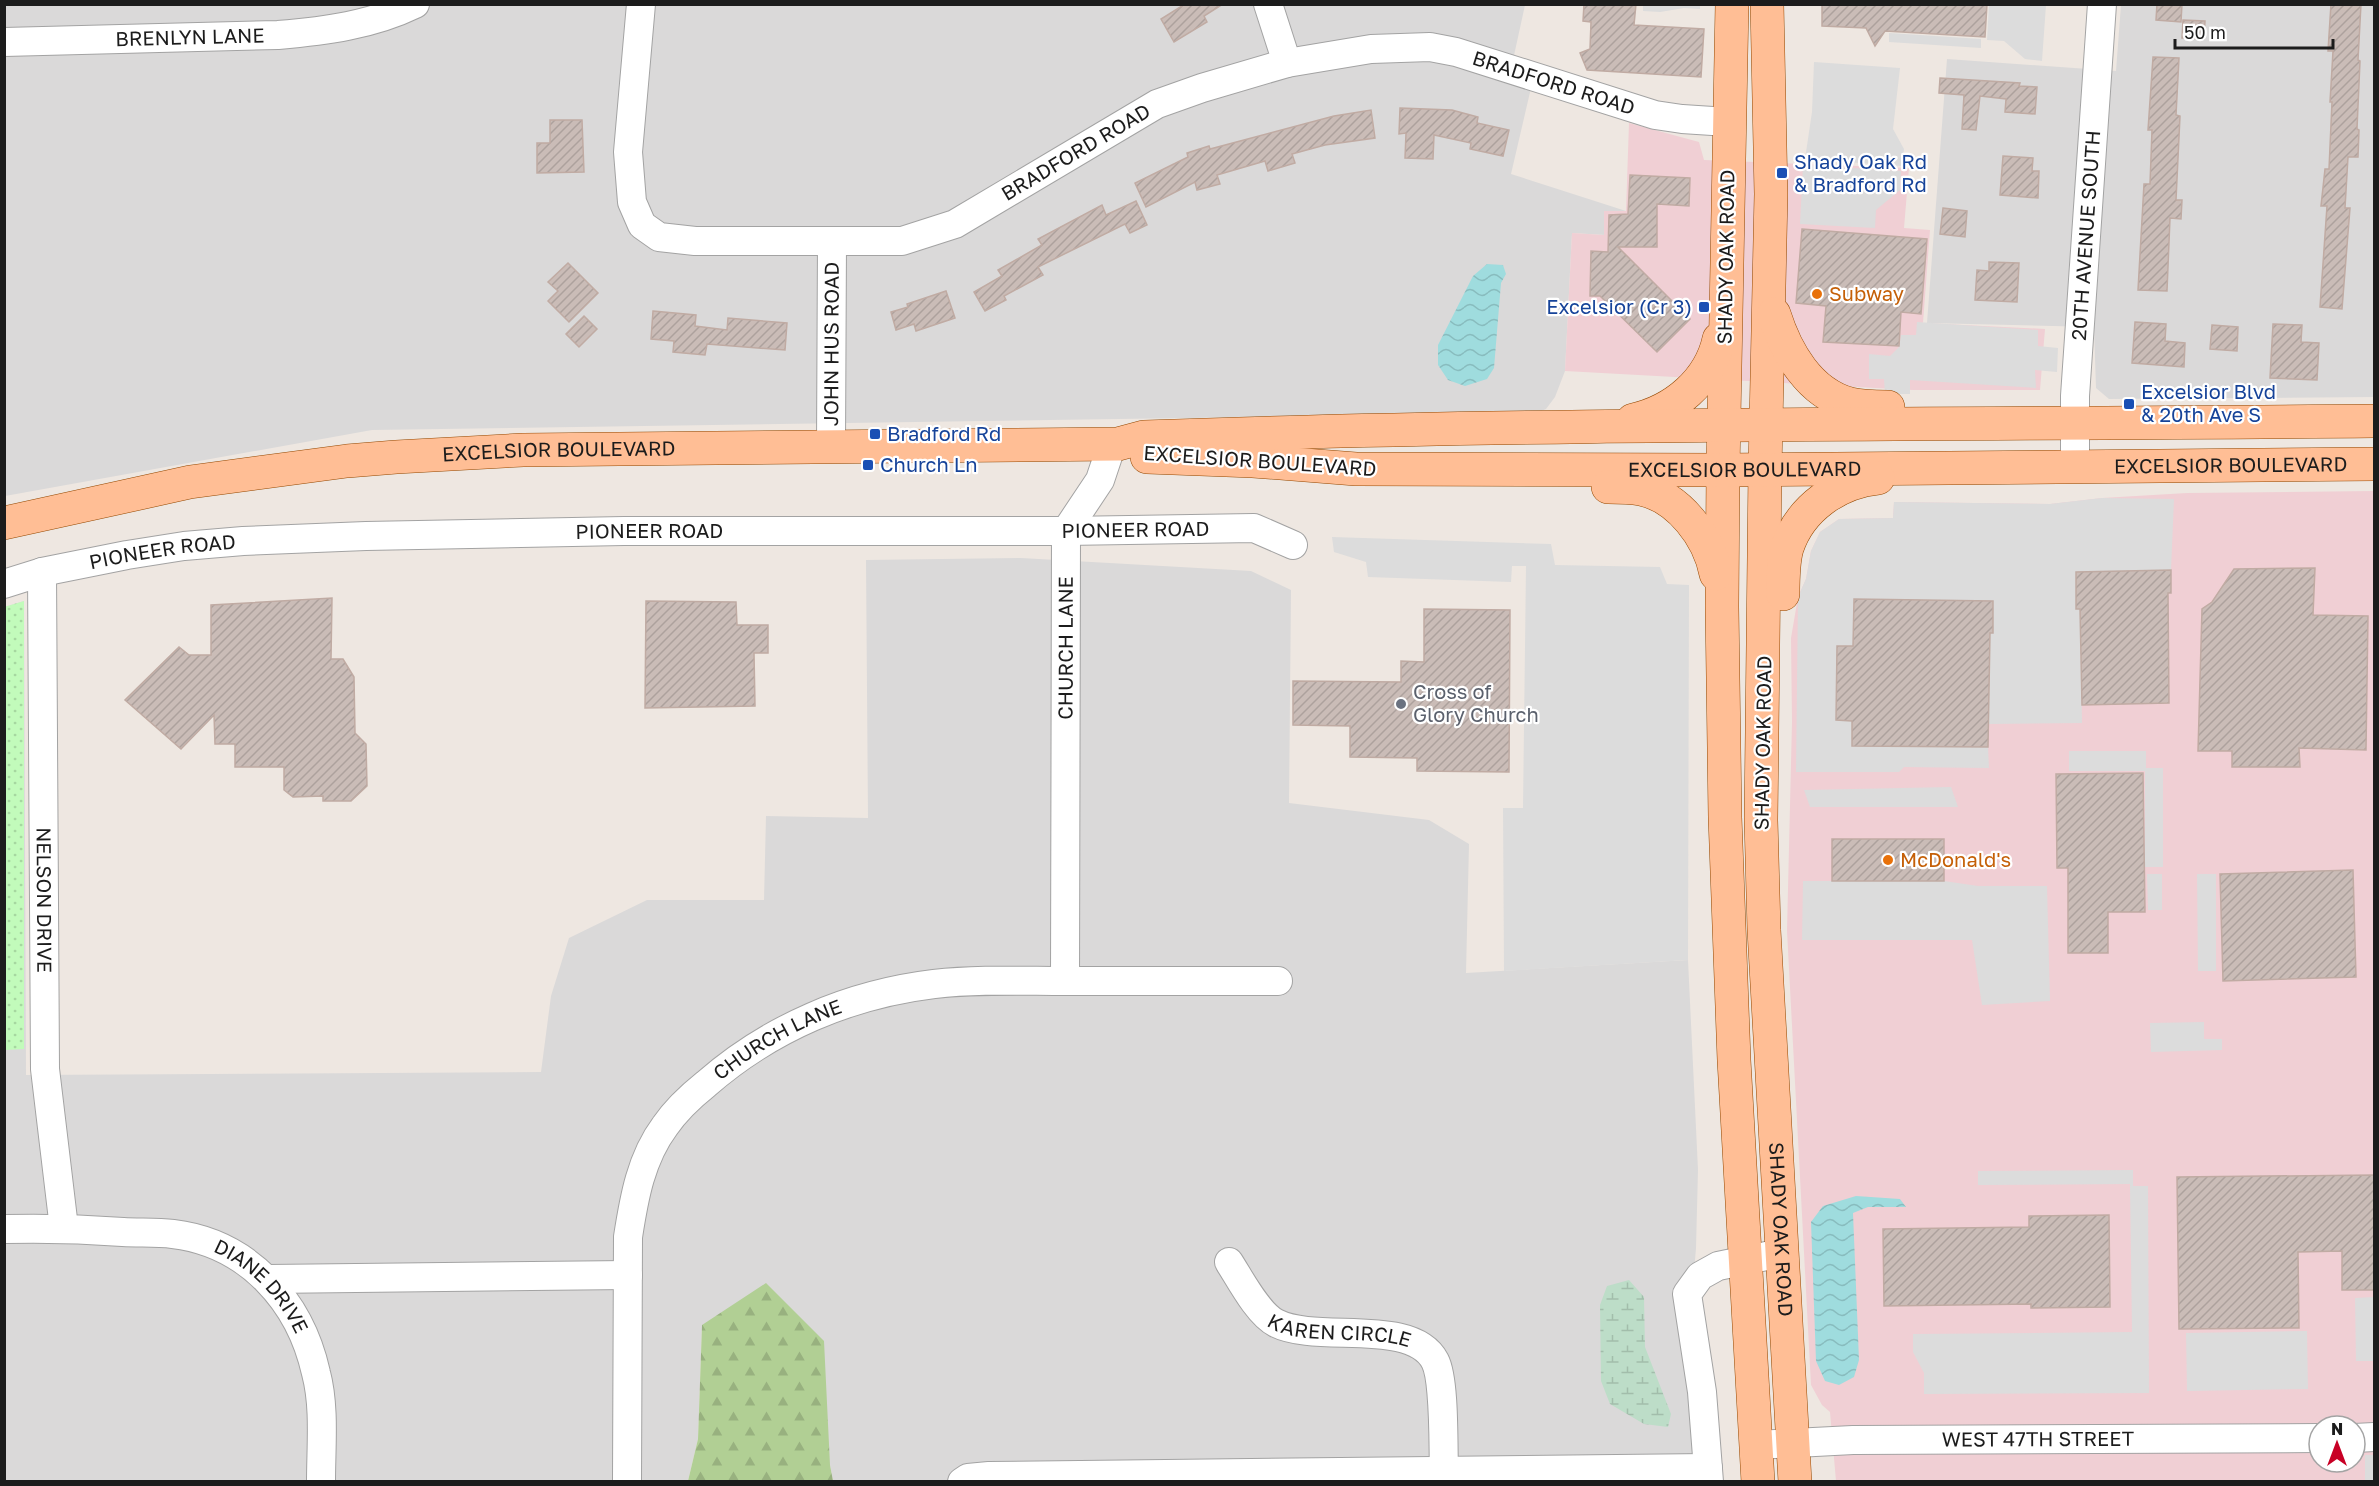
<svg xmlns="http://www.w3.org/2000/svg" width="2379" height="1486" viewBox="0 0 2379 1486" font-family="'Golos Text',sans-serif">
<defs>
<pattern id="forest-firs" width="22" height="20" patternUnits="userSpaceOnUse" patternTransform="scale(1.5)"><rect width="22" height="20" fill="#b1cf94"/><path d="M5 1l3.5 6h-7zM16 11l3.5 6h-7z" fill="#98b17f"/></pattern>
<pattern id="wetland-marsh" width="20" height="14" patternUnits="userSpaceOnUse" patternTransform="scale(1.5)"><rect width="20" height="14" fill="#bdddc8"/><path d="M1 5h8M5 5V1M11 12h8M15 12V8" fill="none" stroke="#a2bdab"/></pattern>
<pattern id="park-dots" width="8" height="8" patternUnits="userSpaceOnUse" patternTransform="scale(1.5)"><rect width="8" height="8" fill="#c2fbbb"/><path d="M2 2h.1M6 6h.1" fill="none" stroke="#a6d7a0" stroke-width="1.8" stroke-linecap="round"/></pattern>
<pattern id="water-waves" width="16" height="10" patternUnits="userSpaceOnUse" patternTransform="scale(1.5)"><rect width="16" height="10" fill="#9fdcde"/><path d="M0 5q4-4 8 0t8 0" fill="none" stroke="#88bcbe"/></pattern>
<pattern id="building-hatch" width="6" height="6" patternUnits="userSpaceOnUse" patternTransform="scale(1.5)"><rect width="6" height="6" fill="#cabcb7"/><path d="M-1 1l2-2M0 6l6-6M5 7l2-2" fill="none" stroke="#ada19d"/></pattern>
</defs>
<rect width="100%" height="100%" fill="#eee7e1"/>
<g fill="#dad9d9">
<path d="M5,5H1525L1508,83L1531,88L1511,174L1626,211L1605,235L1572,233L1565,371L1555,397L1546,409L1536,413L372,430L5,496Z"/>
<path d="M2121,5H2374V397L2109,399L2096,388L2094,327L1927,323L1947,59L2116,71Z"/>
<path d="M1021,558L1251,571L1291,590L1289,803L1429,820L1469,844L1466,973L1688,960L1698,1170L1696,1248L1693,1284L1709,1481H833L830,1465L702,1325L698,1439L688,1481L5,1482V607L24,601L26,1075L541,1072L551,996L569,938L647,900H764L766,816L868,818L866,560Z"/>
</g>
<g fill="#f0cfd4" fill-rule="evenodd">
<path d="M1629,123L1699,142L1704,160L1909,168L1904,228L1930,230L1923,323L2045,329L2040,390H1913L1565,371L1572,233L1604,235V211H1626Z"/>
<path d="M2374,491V1481H1836L1830,1412L1822,1405L1811,1385L1787,931L1792,722L1791,638L1798,597L1806,579L1811,551L1820,532L1839,519L1893,518L1894,502L2050,504L2102,498L2187,493ZM2319,1426H2355V1462H2319Z"/>
</g>
<path fill="url(#forest-firs)" d="M766,1283L824,1341L830,1465L833,1481H688L698,1439L702,1325Z"/>
<path fill="url(#wetland-marsh)" d="M1629,1280L1644,1297L1645,1347L1671,1414L1668,1427L1644,1424L1610,1404L1601,1381L1600,1305L1607,1286Z"/>
<path fill="url(#park-dots)" d="M24,601V1049L5,1050L4,607Z"/>
<g fill="#dcdcdc">
<path d="M1643,5V4L1700,5V9L1684,8L1660,12L1643,11Z"/>
<path d="M1989,5H2046L2042,61L2025,59L2004,41L1987,40Z"/>
<path d="M1889,33L1981,39V48L1889,42Z"/>
<path d="M1814,62L1900,68L1893,129L1904,149L1902,166L1805,159L1812,112Z"/>
<path d="M1803,165L1901,171L1900,190L1876,210L1875,228L1800,224Z"/>
<path d="M1917,322L2038,330V346L2058,348L2057,372L2035,370L2036,388L1910,380V394H1885L1884,379H1869V354L1890,356L1899,347L1901,335H1916Z"/>
<path d="M2102,498L2174,499L2171,570L2076,572V609H2080L2082,723L1988,724L1990,633L1853,646L1836,720L1852,721V745L1988,747L1989,768L1904,767L1899,772H1796L1798,597L1806,579L1811,551L1820,532L1839,519L1893,518L1894,502L2050,504Z"/>
<path d="M1332,537L1551,544L1555,565L1660,567L1667,584L1689,585L1688,960L1504,971L1503,808H1523L1526,566H1512L1511,582L1368,577L1366,562L1334,552Z"/>
<path d="M2069,751H2146V768H2163V867H2145V771H2069Z"/>
<path d="M1951,787L1958,807H1810L1804,790Z"/>
<path d="M2147,874H2162V910H2148Z"/>
<path d="M2197,874H2216V971H2198Z"/>
<path d="M1803,881H1944L1978,886H2047L2050,1001L1982,1005L1972,940H1802Z"/>
<path d="M2204,1022V1039H2222V1050L2151,1052L2150,1023Z"/>
<path d="M2133,1170V1186H2148L2149,1393L1924,1394V1373L1913,1352V1334L2132,1332L2130,1184L1978,1185V1171Z"/>
<path d="M2374,1297V1361H2356L2355,1298Z"/>
<path d="M2307,1331L2308,1389L2187,1391L2186,1333Z"/>
<rect x="2365" y="1455" width="9" height="26"/>
</g>
<g fill="url(#water-waves)">
<path d="M1487,264L1503,265L1506,274L1501,283L1494,368L1487,379L1465,386L1448,380L1438,365V345L1473,276Z"/>
<path d="M1856,1196L1900,1199L1906,1207H1868L1853,1213L1859,1360L1854,1377L1839,1385L1825,1381L1816,1361L1811,1222L1823,1206Z"/>
</g>
<g fill="url(#building-hatch)" stroke="#c0aba3" stroke-width="1.5">
<path d="M1185,4H1223L1204,16L1207,22L1174,42L1161,19Z"/>
<path d="M1584,4H1636L1634,25L1704,29L1701,77L1587,70L1580,53L1590,49L1591,22L1583,21Z"/>
<path d="M1822,4H1987L1985,37L1885,31L1875,46L1866,28L1822,26Z"/>
<path d="M2157,4H2182L2181,22L2156,20Z"/>
<path d="M2331,4H2361L2358,60L2360,61L2357,129L2359,130L2358,157H2348L2345,208H2350L2342,309L2320,307L2327,206H2321L2325,169H2329L2332,102H2330L2333,51H2328Z"/>
<path d="M2183,20L2205,21L2204,39L2182,38Z"/>
<path d="M2153,57L2179,58L2176,115L2180,116L2176,200H2182L2181,219L2170,218L2167,291L2138,290L2144,184H2150L2152,130H2148Z"/>
<path d="M1940,78L2020,83L2019,86L2037,87L2035,114L2005,112L2006,99L1980,96L1976,130L1962,129L1964,95L1939,93Z"/>
<path d="M1400,108L1452,110L1478,117L1477,123L1509,130L1503,156L1470,149L1471,143L1434,135L1433,159L1405,158L1406,133L1399,134Z"/>
<path d="M1371,110L1375,138L1325,145L1292,154L1295,163L1268,171L1265,161L1217,175L1220,184L1197,190L1195,182L1146,207L1135,183L1188,157L1187,153L1209,146L1210,149L1334,116Z"/>
<path d="M550,120H582L584,172L537,173V143H550Z"/>
<path d="M2003,156L2033,158L2032,171H2039L2038,198L2000,195Z"/>
<path d="M1630,175L1690,178L1689,206L1657,204V247H1618L1690,319L1657,352L1600,296H1590L1591,251L1608,252L1609,215L1628,214Z"/>
<path d="M1136,201L1147,225L1130,233L1125,224L1038,267L1043,275L1004,296L1006,300L985,311L974,292L1002,276L998,270L1042,245L1038,239L1102,205L1106,215Z"/>
<path d="M1943,208L1967,211L1965,237L1940,234Z"/>
<path d="M1802,229L1927,239L1921,314L1901,312L1899,346L1823,342L1826,306L1796,303Z"/>
<path d="M1989,262L2019,263L2017,302L1975,300L1977,270L1989,271Z"/>
<path d="M568,263L598,293L569,322L548,301L558,291L548,282Z"/>
<path d="M946,291L955,318L916,331L914,324L896,330L891,312L908,307L907,304Z"/>
<path d="M653,311L696,315L695,326L727,330L728,318L787,323L785,350L707,344L705,355L673,352L674,341L651,339Z"/>
<path d="M584,316L597,329L579,347L566,334Z"/>
<path d="M2135,322L2166,324L2165,341L2185,343L2184,367L2132,363Z"/>
<path d="M2273,324L2302,325L2301,342L2319,343L2317,380L2270,378Z"/>
<path d="M2212,325L2238,327L2237,351L2210,349Z"/>
<path d="M2315,568L2313,615L2368,616L2366,750L2299,748L2300,767H2232V751H2198L2202,609L2212,602L2234,569Z"/>
<path d="M2171,570V593H2168L2169,703L2082,705L2080,609H2076V572Z"/>
<path d="M332,598L331,659H343L354,677L355,733L366,744L367,786L351,801H323V796L293,797L284,790V767H235V744H215L214,715L181,749L125,700L179,647L189,655H211V605Z"/>
<path d="M1854,599L1993,601V633H1990L1988,747L1852,746V721L1836,720L1837,646H1853Z"/>
<path d="M646,601L736,602L737,625H768V653H754L755,706L645,708Z"/>
<path d="M1424,609L1510,610L1509,772L1417,771V758L1350,757V726L1293,725V681L1401,682V661L1424,662Z"/>
<path d="M2143,773L2145,912H2108V953H2068V868H2057L2056,774Z"/>
<rect x="1832" y="839" width="112" height="42"/>
<path d="M2353,870L2356,977L2223,981L2220,874Z"/>
<path d="M2374,1175V1290H2342V1251L2298,1252L2299,1328L2179,1329L2177,1177Z"/>
<path d="M2109,1215L2110,1307L2031,1308V1304L1884,1306L1883,1229L2029,1227V1216Z"/>
</g>
<g fill="none" stroke-linecap="round" stroke-linejoin="round">
<g stroke="#a3a3a3" stroke-width="30">
<g id="minor">
<path id="s1" d="M641,4L628,152L632,202L642,225L659,237L695,241H902L955,224L1157,104L1202,88L1287,63L1371,49L1430,47L1456,52L1655,115L1682,119L1728,122"/>
<path d="M1268,4L1287,63"/>
<path id="s2" d="M4,42L278,35C325,31 372,25 415,4"/>
<path id="s3" d="M831,446L832,242"/>
<path id="s4" d="M2075,466V396L2102,4"/>
<path id="s5" d="M42,572L45,1069L64,1228"/>
<path id="s6" d="M4,584L42,572L127,555L184,546L243,541L366,536L624,531H1066L1254,528L1293,545"/>
<path id="s7" d="M1065,981L1066,531L1100,480L1112,444"/>
<path id="s8" d="M4,1229C44,1228 83,1229 123,1232C139,1233 156,1232 173,1234C248,1243 300,1301 316,1373C325,1407 321,1446 321,1482"/>
<path id="s9" d="M1229,1262C1240,1279 1258,1314 1276,1323C1317,1344 1412,1317 1435,1361C1445,1380 1443,1447 1444,1471"/>
<path d="M268,1279L628,1275"/>
<path d="M2355,1438L2374,1437"/>
<path id="s10" d="M1756,1445L1853,1440L2319,1438"/>
<path id="s11" d="M627,1482L628,1237C634,1198 641,1158 665,1126C676,1110 691,1096 706,1084C770,1028 850,994 934,984C978,979 1022,981 1066,981C1137,981 1207,981 1278,981"/>
<path d="M962,1482L968,1478L989,1476L1708,1468"/>
<path d="M1709,1482L1702,1392L1687,1294L1700,1276L1718,1266L1781,1253"/>
</g>
</g>
<g stroke="#944800" stroke-width="34">
<g id="major">
<path d="M1732,4L1723,470L1722,607L1725,817L1734,1060L1758,1482"/>
<path id="s12" d="M1767,4L1771,194L1765,469L1761,820L1764,930L1795,1482"/>
<path d="M1774,314C1786,352 1809,393 1850,404C1862,407 1876,407 1888,407"/>
<path d="M1633,420C1674,411 1710,381 1719,339"/>
<path id="s13" d="M1147,457L1253,461L1356,469L1723,470L2374,464"/>
<path d="M1608,487C1619,487 1631,487 1641,489C1679,497 1709,537 1716,574"/>
<path id="s14" d="M4,523L190,482L347,461L396,457L523,450L1118,444L1144,437C1554,422 1964,425 2374,421"/>
<path d="M1783,594C1783,579 1783,562 1787,548C1800,508 1838,482 1878,478"/>
</g>
</g>
<use href="#minor" stroke="#fff" stroke-width="28"/>
<use href="#major" stroke="#ffbe95" stroke-width="33"/>
</g>
<g fill="#1a4fb4" stroke="#fff" stroke-width="2">
<rect x="1776" y="167" width="12" height="12" rx="3"/>
<rect x="1698" y="301" width="12" height="12" rx="3"/>
<rect x="2123" y="398" width="12" height="12" rx="3"/>
<rect x="869" y="428" width="12" height="12" rx="3"/>
<rect x="862" y="459" width="12" height="12" rx="3"/>
</g>
<g fill="#e8710a" stroke="#fff" stroke-width="2">
<circle cx="1817" cy="294" r="6"/>
<circle cx="1888" cy="860" r="6"/>
</g>
<circle fill="#6b7280" stroke="#fff" stroke-width="2" cx="1401" cy="704" r="6"/>
<g text-anchor="middle" stroke-width="4.5" stroke-linejoin="round" paint-order="stroke">
<g font-size="20" fill="#1c1c1c" stroke="#fff">
<text dy="7" stroke="none"><textPath href="#s2" startOffset="186">BRENLYN LANE</textPath></text>
<text dy="7" stroke="none"><textPath href="#s1" startOffset="1188">BRADFORD ROAD</textPath></text>
<text dy="7" stroke="none"><textPath href="#s1" startOffset="684">BRADFORD ROAD</textPath></text>
<text dy="7" stroke="none"><textPath href="#s4" startOffset="231">20TH AVENUE SOUTH</textPath></text>
<text transform="translate(1726 257) rotate(-89)" y="7">SHADY OAK ROAD</text>
<text dy="7" stroke="none"><textPath href="#s3" startOffset="102">JOHN HUS ROAD</textPath></text>
<text dy="7" stroke="none"><textPath href="#s14" startOffset="561">EXCELSIOR BOULEVARD</textPath></text>
<text transform="translate(1260 461) rotate(4)" y="7">EXCELSIOR BOULEVARD</text>
<text dy="7" stroke="none"><textPath href="#s13" startOffset="1084">EXCELSIOR BOULEVARD</textPath></text>
<text dy="7" stroke="none"><textPath href="#s13" startOffset="598">EXCELSIOR BOULEVARD</textPath></text>
<text dy="7" stroke="none"><textPath href="#s6" startOffset="1136">PIONEER ROAD</textPath></text>
<text dy="7" stroke="none"><textPath href="#s6" startOffset="650">PIONEER ROAD</textPath></text>
<text dy="7" stroke="none"><textPath href="#s6" startOffset="162">PIONEER ROAD</textPath></text>
<text dy="7" stroke="none"><textPath href="#s7" startOffset="333">CHURCH LANE</textPath></text>
<text transform="translate(1763 743) rotate(-89)" y="7">SHADY OAK ROAD</text>
<text dy="7" stroke="none"><textPath href="#s5" startOffset="328">NELSON DRIVE</textPath></text>
<text dy="7" stroke="none"><textPath href="#s11" startOffset="507">CHURCH LANE</textPath></text>
<text dy="7" stroke="none"><textPath href="#s12" startOffset="1226">SHADY OAK ROAD</textPath></text>
<text dy="7" stroke="none"><textPath href="#s8" startOffset="276">DIANE DRIVE</textPath></text>
<text dy="7" stroke="none"><textPath href="#s9" startOffset="142">KAREN CIRCLE</textPath></text>
<text dy="7" stroke="none"><textPath href="#s10" startOffset="282">WEST 47TH STREET</textPath></text>
</g>
<g font-size="20" fill="#164399" stroke="#fff" text-anchor="start">
<text x="1794" y="169">Shady Oak Rd<tspan x="1794" dy="23">&amp; Bradford Rd</tspan></text>
<text x="1692" y="314" text-anchor="end">Excelsior (Cr 3)</text>
<text x="2141" y="399">Excelsior Blvd<tspan x="2141" dy="23">&amp; 20th Ave S</tspan></text>
<text x="887" y="441">Bradford Rd</text>
<text x="880" y="472">Church Ln</text>
</g>
<g font-size="20" fill="#c56008" stroke="#fff" text-anchor="start">
<text x="1829" y="301">Subway</text>
<text x="1900" y="867">McDonald's</text>
</g>
<g font-size="20" fill="#5b616d" stroke="#fff" text-anchor="start">
<text x="1413" y="699">Cross of<tspan x="1413" dy="23">Glory Church</tspan></text>
</g>
</g>
<rect width="2379" height="1486" fill="none" stroke="#1c1c1c" stroke-width="12"/>
<g transform="translate(2337 1444)"><circle r="28" fill="#ffffff" stroke="#a4a4a4" stroke-width="1.5"/>
<path d="M0-4.5L10 22L0 15L-10 22Z" fill="#c80025"/>
<text y="-9" font-size="16" font-weight="bold" text-anchor="middle" fill="#1c1c1c">N</text>
</g>
<path d="M2175 39v9h158v-9" fill="none" stroke="#1c1c1c" stroke-width="3"/>
<text x="2184" y="39" font-size="18" fill="#1c1c1c" stroke="#ffffff" stroke-width="4.5" paint-order="stroke">50 m</text>
</svg>
